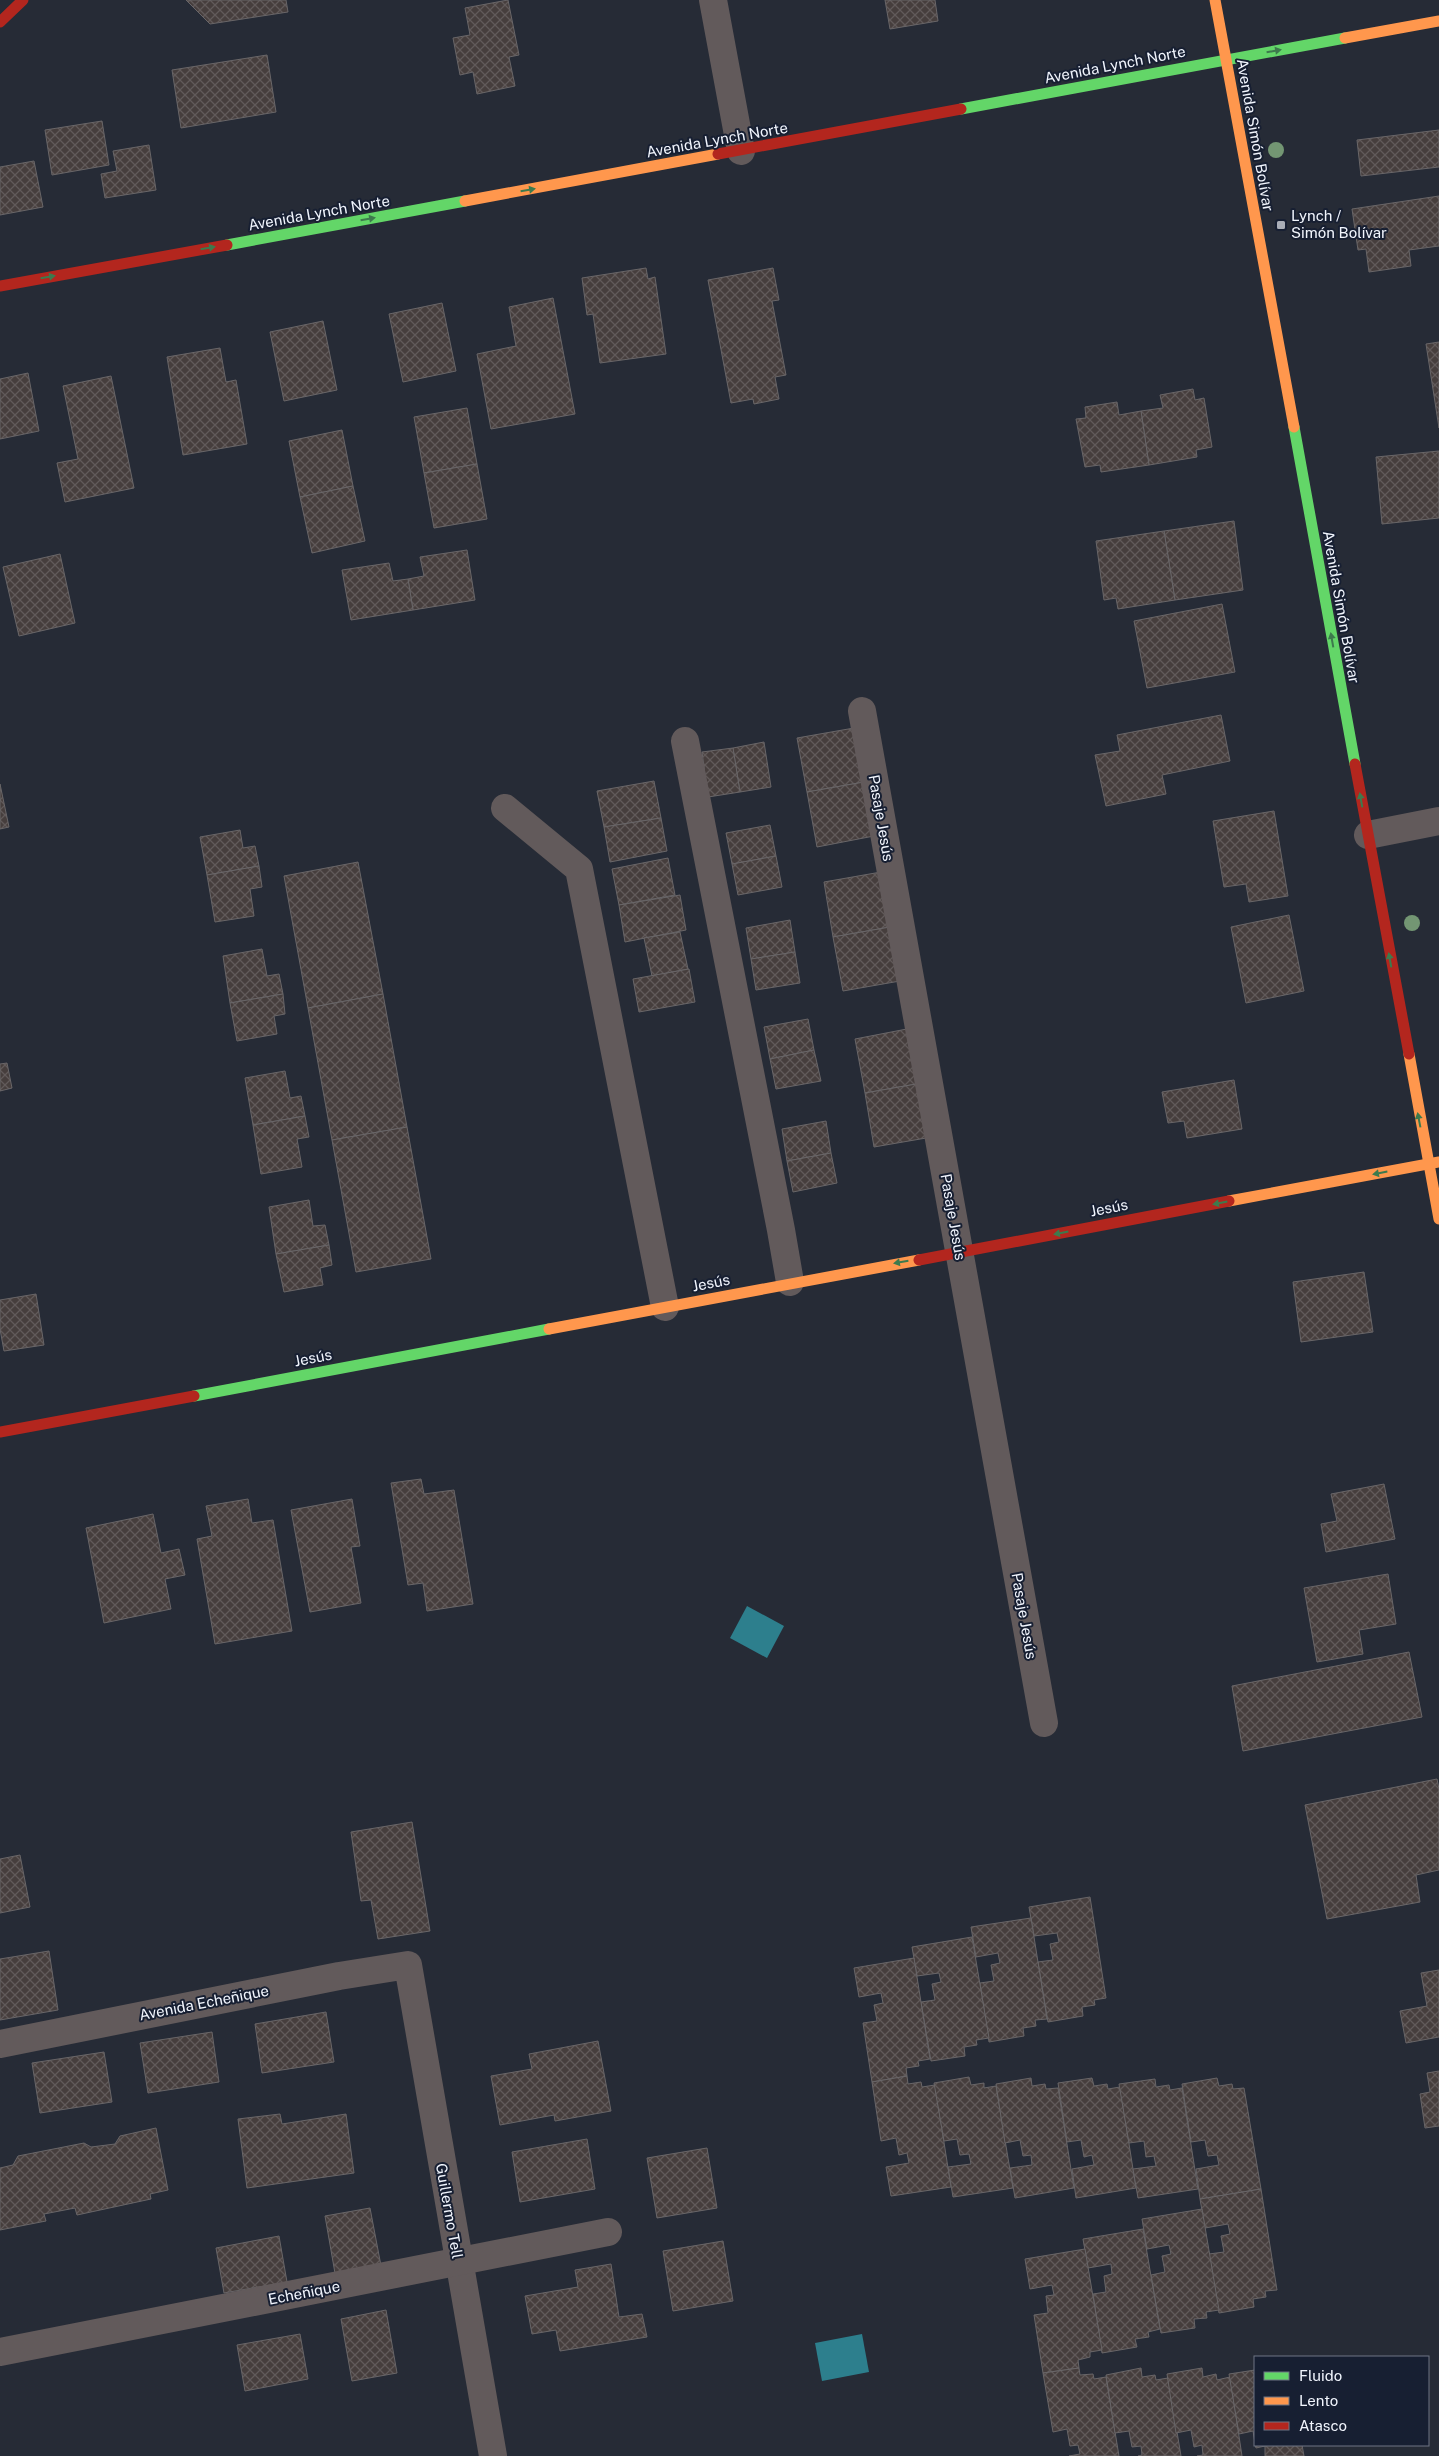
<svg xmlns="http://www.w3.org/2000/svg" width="1439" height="2456" viewBox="0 0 1439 2456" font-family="'Public Sans',sans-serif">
<defs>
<pattern id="building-cross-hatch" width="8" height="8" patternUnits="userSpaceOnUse" patternTransform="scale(1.25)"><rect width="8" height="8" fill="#463e3d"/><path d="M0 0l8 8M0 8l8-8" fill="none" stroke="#615a5a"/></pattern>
</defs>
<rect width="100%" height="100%" fill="#262b36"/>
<g fill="#2d7f8d">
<path d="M747,1606L784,1626L767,1658L730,1638Z"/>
<path d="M862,2334L869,2372L822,2381L815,2343Z"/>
</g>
<g fill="url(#building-cross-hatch)" stroke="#696668">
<path d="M186,0H286L288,12L210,24Z"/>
<path d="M508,0L519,55L509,57L515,86L477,94L473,72L460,75L453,38L470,35L465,8Z"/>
<path d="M885,0H935L938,21L890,29Z"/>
<path d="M267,55L276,112L181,128L172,70Z"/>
<path d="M102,121L109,165L52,175L45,130Z"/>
<path d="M1439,130V167L1361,176L1357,140Z"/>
<path d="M149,145L156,190L105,198L101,174L117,171L113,151Z"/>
<path d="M34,161L43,207L0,215V167Z"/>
<path d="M1439,196V246L1409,250L1411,266L1369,272L1366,249L1358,250L1352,209Z"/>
<path d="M646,268L648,279L655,277L666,354L600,363L593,314L587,315L582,278Z"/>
<path d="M773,268L779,300L772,301L786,375L775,377L779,399L754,404L753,399L731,403L708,280Z"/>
<path d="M553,298L575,414L491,429L477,354L516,346L509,307Z"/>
<path d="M442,303L456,371L403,382L389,314Z"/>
<path d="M323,321L337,390L284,401L270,332Z"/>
<path d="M1439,342V428L1426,344Z"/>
<path d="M220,348L226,382L236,380L247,444L183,455L167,357Z"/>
<path d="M28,373L39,431L0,439V379Z"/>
<path d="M111,376L134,488L65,502L57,463L78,459L63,386Z"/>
<path d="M1193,389L1195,400L1204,398L1212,447L1196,450L1197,457L1149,465L1141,411L1163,408L1160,395Z"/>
<path d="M1117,402L1119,415L1141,411L1149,465L1101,472L1100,465L1085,467L1076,419L1086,418L1085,407Z"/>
<path d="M467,408L477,464L424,473L414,417Z"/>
<path d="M342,430L353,486L300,497L289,441Z"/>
<path d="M1439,451V518L1382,524L1376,457Z"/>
<path d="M477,464L487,519L434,528L424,473Z"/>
<path d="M353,486L365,541L312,553L300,497Z"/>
<path d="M1234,521L1243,590L1175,600L1164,531Z"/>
<path d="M1164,531L1175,600L1118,609L1116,598L1104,600L1096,541Z"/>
<path d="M467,550L475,600L413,610L408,579L424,576L420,557Z"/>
<path d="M60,554L75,623L19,636L3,567Z"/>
<path d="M389,563L393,581L408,579L413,610L351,620L342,570Z"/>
<path d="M1222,604L1235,672L1147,688L1134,621Z"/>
<path d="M1221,715L1230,761L1162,775L1166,794L1106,806L1095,755L1120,751L1117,735Z"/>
<path d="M854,728L864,782L807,792L797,738Z"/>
<path d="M764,742L771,787L740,792L733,748Z"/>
<path d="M733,748L740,792L708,797L702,752Z"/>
<path d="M654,781L661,818L604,827L597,791Z"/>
<path d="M864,782L874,836L817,847L807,792Z"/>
<path d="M0,784L9,827L0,829Z"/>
<path d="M1274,811L1288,896L1249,902L1246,884L1224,887L1213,821Z"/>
<path d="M661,818L667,851L610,862L604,827Z"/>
<path d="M770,825L776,856L732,864L726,833Z"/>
<path d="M240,830L243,848L255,846L259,866L207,875L200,837Z"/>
<path d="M776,856L782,887L738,895L732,864Z"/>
<path d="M668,858L675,895L619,905L612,869Z"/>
<path d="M358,862L383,994L308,1008L284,876Z"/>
<path d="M259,866L262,887L250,889L254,916L215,922L207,875Z"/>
<path d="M881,872L890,927L833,937L824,882Z"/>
<path d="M680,895L686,930L625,942L619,905Z"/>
<path d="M1289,915L1304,991L1246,1003L1231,927Z"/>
<path d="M790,920L795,952L751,959L746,928Z"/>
<path d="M890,927L900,981L843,991L833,937Z"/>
<path d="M680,932L688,969L652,976L644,938Z"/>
<path d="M262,949L267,976L279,974L283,994L230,1003L223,956Z"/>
<path d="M795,952L800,983L756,990L751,959Z"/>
<path d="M689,969L695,1002L639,1012L633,979Z"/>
<path d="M283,994L285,1014L274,1016L277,1034L237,1041L230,1003Z"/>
<path d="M383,994L407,1127L332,1140L308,1008Z"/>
<path d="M808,1019L814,1050L770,1059L764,1027Z"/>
<path d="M912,1028L922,1083L865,1093L855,1039Z"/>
<path d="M814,1050L821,1081L776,1089L770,1059Z"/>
<path d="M7,1063L12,1088L0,1091V1064Z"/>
<path d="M285,1071L290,1098L301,1096L305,1116L253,1125L245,1078Z"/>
<path d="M1234,1080L1242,1129L1187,1138L1184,1121L1168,1123L1162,1092Z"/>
<path d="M922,1083L932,1137L874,1147L865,1093Z"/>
<path d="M305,1116L309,1137L297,1139L302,1167L261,1174L253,1125Z"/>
<path d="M826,1121L831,1153L787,1161L782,1129Z"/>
<path d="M407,1127L431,1259L356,1272L332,1140Z"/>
<path d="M831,1153L837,1183L793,1192L787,1161Z"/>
<path d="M309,1200L313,1226L325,1225L329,1245L276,1254L269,1207Z"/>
<path d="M329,1245L332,1265L320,1268L323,1285L284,1292L276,1254Z"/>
<path d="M1364,1272L1373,1332L1301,1342L1293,1282Z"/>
<path d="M36,1294L44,1345L4,1351L0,1329V1300Z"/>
<path d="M421,1479L424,1494L454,1490L473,1604L427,1611L423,1583L408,1585L391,1483Z"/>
<path d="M1384,1484L1395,1539L1326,1552L1321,1524L1337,1521L1331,1494Z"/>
<path d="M248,1499L252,1523L273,1520L292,1631L215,1644L197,1539L212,1536L206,1506Z"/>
<path d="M352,1499L360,1546L351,1547L361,1603L310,1612L291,1510Z"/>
<path d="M153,1514L161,1553L179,1549L185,1575L165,1579L171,1609L104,1623L86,1528Z"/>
<path d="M1388,1574L1396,1624L1359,1630L1363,1654L1317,1662L1304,1588Z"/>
<path d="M1409,1652L1422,1717L1243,1751L1232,1686Z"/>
<path d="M1437,1779L1439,1789V1870L1416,1875L1420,1902L1327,1919L1305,1805Z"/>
<path d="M412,1822L430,1931L378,1939L371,1900L361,1901L351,1832Z"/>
<path d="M20,1855L30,1907L0,1913V1859Z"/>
<path d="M1090,1897L1106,1998L1094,2000L1095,2005L1082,2007L1083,2016L1048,2022L1038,1962L1053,1960L1050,1944L1059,1942L1057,1933L1034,1936L1029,1907Z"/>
<path d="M1031,1918L1047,2019L1035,2020L1036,2026L1023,2028L1024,2036L989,2042L980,1983L994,1981L991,1965L1000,1963L998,1953L976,1957L971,1927Z"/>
<path d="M972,1937L989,2038L976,2040L977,2045L964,2047L965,2056L931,2061L921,2002L935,2000L932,1984L941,1982L939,1973L917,1976L912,1947Z"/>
<path d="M49,1951L58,2010L0,2020V1959Z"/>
<path d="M914,1958L930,2059L918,2061L919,2066L906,2068L907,2076L872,2082L863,2023L877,2021L874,2005L883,2003L881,1993L859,1997L854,1968Z"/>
<path d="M1439,1970V2037L1406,2043L1400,2011L1427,2006L1421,1973Z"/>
<path d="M326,2012L334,2062L262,2073L255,2024Z"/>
<path d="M212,2032L219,2082L148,2093L140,2043Z"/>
<path d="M598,2041L611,2111L555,2121L554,2115L500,2125L491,2076L532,2069L529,2054Z"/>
<path d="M104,2052L112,2102L40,2113L32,2063Z"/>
<path d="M1439,2071V2126L1425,2128L1420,2094L1430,2092L1427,2073Z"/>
<path d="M907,2076L908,2084L921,2082L922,2087L935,2085L951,2187L891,2196L886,2167L909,2163L907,2153L899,2155L896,2138L881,2141L872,2082Z"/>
<path d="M969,2077L971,2085L984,2083V2088L996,2086L1013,2188L953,2197L948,2167L971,2164L969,2154L960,2155L957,2139L944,2141L934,2083Z"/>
<path d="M1031,2078L1032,2086L1045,2084L1046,2089L1058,2088L1074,2188L1015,2198L1010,2168L1032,2165L1031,2155L1023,2156L1020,2140L1005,2143L996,2084Z"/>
<path d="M1092,2078L1094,2086L1107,2084L1108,2089L1120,2087L1136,2188L1076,2198L1072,2169L1094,2165L1092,2155L1084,2157L1081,2140L1067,2142L1058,2083Z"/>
<path d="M1217,2078L1219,2086L1232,2084L1233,2089L1244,2088L1261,2189L1200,2199L1196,2169L1219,2165L1217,2155L1208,2156L1205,2140L1191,2142L1182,2084Z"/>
<path d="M1155,2079L1156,2087L1169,2085L1170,2090L1182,2088L1198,2189L1138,2198L1133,2169L1156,2166L1154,2156L1146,2157L1144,2141L1129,2143L1119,2084Z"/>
<path d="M280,2114L282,2124L346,2114L354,2173L247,2188L238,2119Z"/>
<path d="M156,2128L168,2190L150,2194L151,2199L77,2215L75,2208L44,2214L46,2221L0,2230V2168L13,2165L18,2156L84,2143L91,2147L115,2144L120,2136Z"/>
<path d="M587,2139L595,2189L520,2202L512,2152Z"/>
<path d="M707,2148L717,2208L657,2218L647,2158Z"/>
<path d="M1261,2189L1277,2290L1265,2291L1266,2297L1253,2299L1254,2307L1219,2313L1209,2254L1224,2252L1221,2236L1230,2234L1228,2224L1205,2228L1200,2199Z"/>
<path d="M370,2208L382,2271L336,2279L325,2216Z"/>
<path d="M1202,2209L1219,2310L1206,2312L1207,2318L1194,2319L1195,2328L1161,2333L1151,2275L1165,2272L1162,2256L1171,2254L1169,2245L1147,2249L1142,2219Z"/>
<path d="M1143,2229L1160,2329L1148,2332L1149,2337L1135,2339L1137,2347L1102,2353L1093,2294L1106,2292L1104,2276L1112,2274L1111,2264L1088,2268L1083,2239Z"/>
<path d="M279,2236L287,2282L224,2293L216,2248Z"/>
<path d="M723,2241L733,2301L673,2311L663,2251Z"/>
<path d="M1085,2249L1102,2350L1090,2352V2357L1078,2360L1079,2368L1043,2373L1034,2315L1048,2313L1046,2296L1054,2295L1052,2285L1030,2289L1025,2259Z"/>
<path d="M611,2264L619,2317L642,2314L647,2337L560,2351L556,2330L532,2334L525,2296L578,2287L575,2270Z"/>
<path d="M386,2310L397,2373L352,2381L341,2319Z"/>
<path d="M300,2334L308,2379L245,2391L237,2345Z"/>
<path d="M1079,2368L1080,2375L1093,2374L1094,2379L1106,2377L1119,2456H1069L1080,2454L1078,2445L1070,2446L1067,2429L1053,2432L1043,2373Z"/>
<path d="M1141,2368L1142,2377L1155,2375L1156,2380L1168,2378L1181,2456H1138L1142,2455L1141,2446L1132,2447L1129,2431L1115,2433L1106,2375Z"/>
<path d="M1202,2368L1203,2377L1216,2374L1217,2380L1230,2377L1242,2456H1197L1203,2455L1202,2445L1194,2447L1191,2430L1176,2433L1167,2374Z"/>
<path d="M1255,2370V2443L1253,2431L1239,2434L1229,2374Z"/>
<path d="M1255,2445H1302L1304,2456H1265V2446L1256,2448Z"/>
</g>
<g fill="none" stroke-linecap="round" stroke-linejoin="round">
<g stroke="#625a5b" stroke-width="28">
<path d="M713,0L741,151"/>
<path d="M862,711L1044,1723"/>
<path d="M685,741L781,1230L790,1282"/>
<path d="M505,808L579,869L665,1307"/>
<path d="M1368,835L1439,821"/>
<path d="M0,2044L339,1976L408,1965L493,2456"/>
<path d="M0,2352L608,2232"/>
</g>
<g stroke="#63d668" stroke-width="11">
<path d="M961,109L1345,38"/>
<path d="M227,245L465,201"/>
<path d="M1294,427L1355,764"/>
<path d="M194,1396L549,1329"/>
</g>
<g stroke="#ff974d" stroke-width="11">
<path d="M1215,0L1294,427"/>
<path d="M1345,38L1439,21"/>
<path d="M465,201L718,154"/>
<path d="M1409,1054L1439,1219"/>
<path d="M1229,1201L1439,1162"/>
<path d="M549,1329L919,1260"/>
</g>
<g stroke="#b3261e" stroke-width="11">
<path d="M0,22L23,0"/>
<path d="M718,154L961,109"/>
<path d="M0,286L227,245"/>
<path d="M1355,764L1409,1054"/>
<path d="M919,1260L1229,1201"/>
<path d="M0,1432L194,1396"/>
</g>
</g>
<g fill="#739673">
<circle cx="1276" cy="150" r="8"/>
<circle cx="1412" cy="923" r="8"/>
</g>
<defs><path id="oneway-solid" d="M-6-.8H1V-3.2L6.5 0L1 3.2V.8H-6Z" transform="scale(1.25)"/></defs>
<g fill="#3d7a4d">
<use href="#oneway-solid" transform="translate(1274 51) rotate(-10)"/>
<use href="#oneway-solid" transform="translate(528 190) rotate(-10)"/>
<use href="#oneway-solid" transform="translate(368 219) rotate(-10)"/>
<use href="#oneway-solid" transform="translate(208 248) rotate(-10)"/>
<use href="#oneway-solid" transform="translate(48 277) rotate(-10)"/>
<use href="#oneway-solid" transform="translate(1332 640) rotate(-100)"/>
<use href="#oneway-solid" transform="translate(1361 800) rotate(-100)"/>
<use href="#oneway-solid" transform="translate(1390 960) rotate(-100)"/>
<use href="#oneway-solid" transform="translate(1419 1120) rotate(-101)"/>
<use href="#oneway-solid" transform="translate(1380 1173) rotate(169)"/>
<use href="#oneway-solid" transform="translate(1220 1203) rotate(169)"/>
<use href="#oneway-solid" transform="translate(1061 1233) rotate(169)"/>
<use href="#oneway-solid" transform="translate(901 1262) rotate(170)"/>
</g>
<rect fill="#aaaeb7" stroke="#171f32" stroke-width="2" x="1276" y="220" width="10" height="10" rx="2.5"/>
<g text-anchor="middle" stroke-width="4" stroke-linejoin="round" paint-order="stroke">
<g font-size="15" fill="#f1f5fd" stroke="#171f32">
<text transform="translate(1115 65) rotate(-11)" y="5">Avenida Lynch Norte</text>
<text transform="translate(1255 135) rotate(80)" y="5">Avenida Simón Bolívar</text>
<text transform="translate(717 140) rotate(-10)" y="5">Avenida Lynch Norte</text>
<text transform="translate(319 213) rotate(-10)" y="5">Avenida Lynch Norte</text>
<text transform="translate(1341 607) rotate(80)" y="5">Avenida Simón Bolívar</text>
<text transform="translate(881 818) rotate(80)" y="5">Pasaje Jesús</text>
<text transform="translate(1109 1208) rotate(-11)" y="5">Jesús</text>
<text transform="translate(953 1217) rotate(80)" y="5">Pasaje Jesús</text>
<text transform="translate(711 1283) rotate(-11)" y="5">Jesús</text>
<text transform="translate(313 1358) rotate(-11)" y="5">Jesús</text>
<text transform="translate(1024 1616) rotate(80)" y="5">Pasaje Jesús</text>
<text transform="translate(204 2003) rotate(-11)" y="5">Avenida Echeñique</text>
<text transform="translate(449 2211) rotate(80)" y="5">Guillermo Tell</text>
<text transform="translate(304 2293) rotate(-11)" y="5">Echeñique</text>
</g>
<g font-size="15" fill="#f1f5fd" stroke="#171f32" text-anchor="start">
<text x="1291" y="221">Lynch /<tspan x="1291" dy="17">Simón Bolívar</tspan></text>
</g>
</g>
<rect x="1254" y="2356" width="175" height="90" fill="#171f32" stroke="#6e7583"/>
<rect x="1264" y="2372" width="25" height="8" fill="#63d668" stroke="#6e7583"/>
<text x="1299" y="2381" font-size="15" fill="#f1f5fd">Fluido</text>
<rect x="1264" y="2397" width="25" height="8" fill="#ff974d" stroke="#6e7583"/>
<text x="1299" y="2406" font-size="15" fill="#f1f5fd">Lento</text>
<rect x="1264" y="2422" width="25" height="8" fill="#b3261e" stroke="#6e7583"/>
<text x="1299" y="2431" font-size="15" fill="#f1f5fd">Atasco</text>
</svg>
